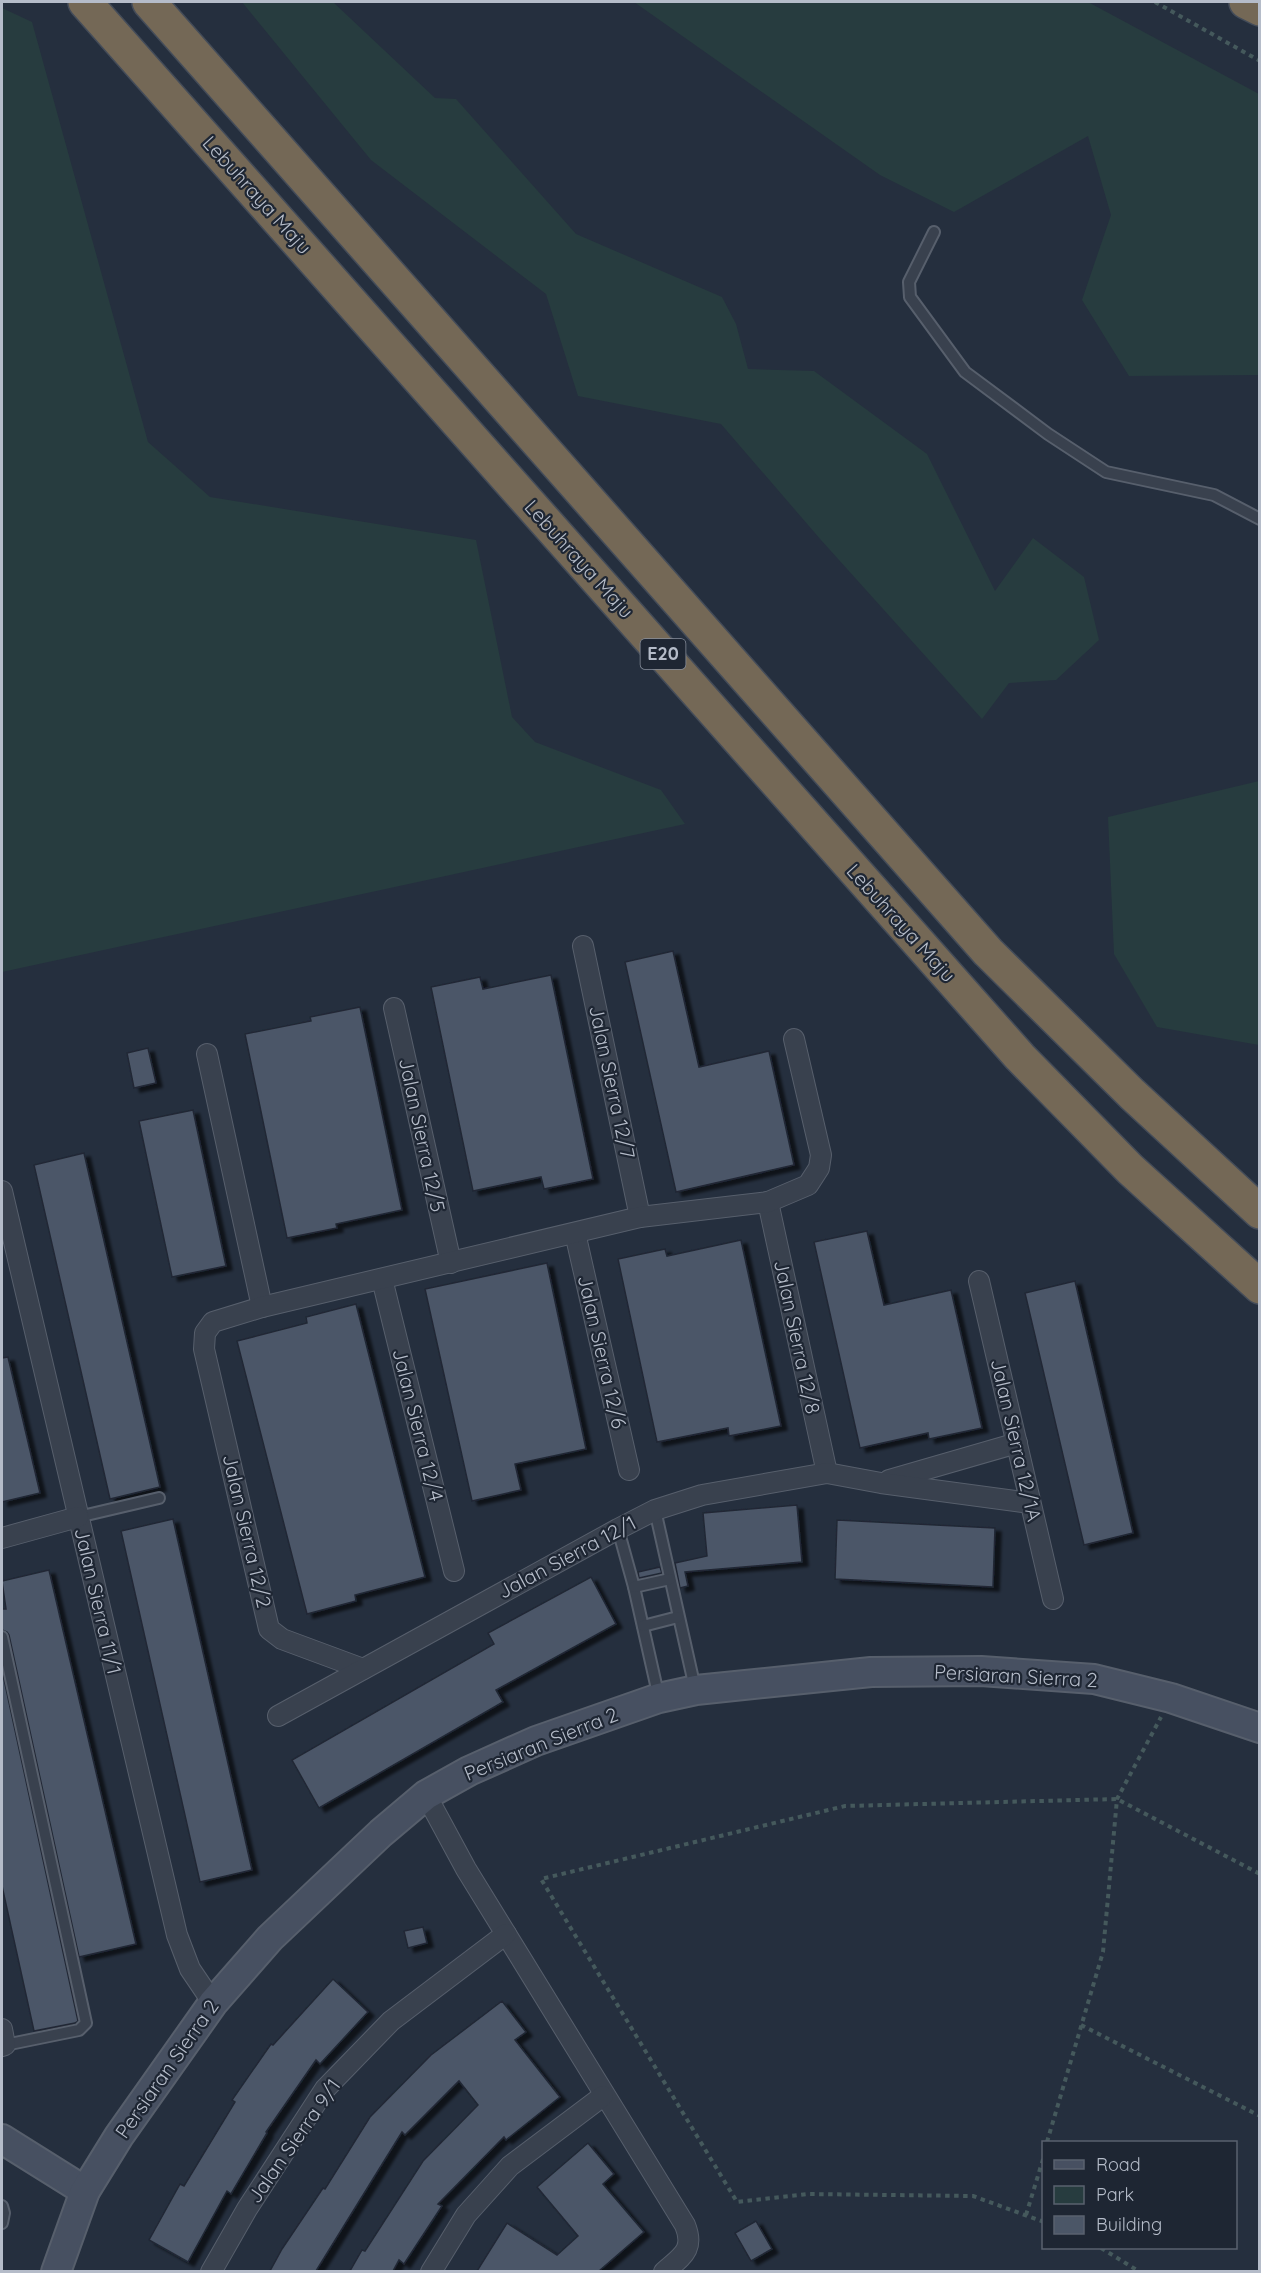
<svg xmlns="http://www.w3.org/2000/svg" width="1261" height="2273" viewBox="0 0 1261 2273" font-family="Quicksand,sans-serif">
<defs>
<filter id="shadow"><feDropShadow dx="6" dy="4" stdDeviation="1.5" flood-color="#0009"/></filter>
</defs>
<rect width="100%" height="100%" fill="#252f3e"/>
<g fill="#273c3f">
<path d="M242,2H333L435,98L456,99L576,234L722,297L736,324L748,369L814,371L927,454L995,591L1033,538L1084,577L1099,640L1056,680L1009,683L982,719L821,540L721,424L578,396L546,294L371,160Z"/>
<path d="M634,2H1088L1259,94V375L1129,376L1082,300L1111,215L1088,136L954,212L880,175Z"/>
<path d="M2,8L32,22L148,442L210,497L476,540L512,717L535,742L661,790L685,824L2,972Z"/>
<path d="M1259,781V1045L1157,1027L1114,954L1108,817Z"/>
</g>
<g fill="#4b5667" stroke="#202835" stroke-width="1.5" filter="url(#shadow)">
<path d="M673,951L699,1067L769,1051L794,1165L676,1192L625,962Z"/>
<path d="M551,975L593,1179L544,1189L541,1177L473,1191L431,987L480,977L483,989Z"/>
<path d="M360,1007L402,1210L336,1224L337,1228L287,1238L245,1034L311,1021L310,1017Z"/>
<path d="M148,1048L156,1083L134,1088L127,1053Z"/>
<path d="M193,1110L226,1266L172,1277L139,1121Z"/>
<path d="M84,1153L160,1487L110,1499L34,1165Z"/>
<path d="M867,1231L884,1305L951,1290L982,1428L929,1439L928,1433L860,1448L814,1242Z"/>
<path d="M741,1240L781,1426L729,1436L728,1428L657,1442L618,1259L665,1249L667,1256Z"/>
<path d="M547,1263L586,1449L515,1464L521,1490L472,1501L425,1289Z"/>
<path d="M1075,1281L1133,1533L1084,1545L1025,1293Z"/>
<path d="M356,1304L425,1577L355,1595L356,1601L307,1614L237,1341L307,1323L306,1317Z"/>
<path d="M8,1357L40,1493L2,1502V1358Z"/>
<path d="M797,1505L802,1562L685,1572L688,1586L680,1588L675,1563L707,1556L703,1513Z"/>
<path d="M173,1519L252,1870L200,1882L121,1531Z"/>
<path d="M837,1520L995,1528L993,1587L835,1579Z"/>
<path d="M660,1567L662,1573L639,1578L638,1572Z"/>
<path d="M49,1570L136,1944L79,1957L9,1635L7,1632L2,1630V1609H6L2,1581Z"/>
<path d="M591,1577L616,1624L496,1690L503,1702L319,1808L292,1760L494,1644L488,1633Z"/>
<path d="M2,1670L78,2021L75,2023L34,2031L2,1886Z"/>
<path d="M423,1927L427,1943L408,1948L404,1931Z"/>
<path d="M333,1979L368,2012L320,2064L316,2060L266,2132L267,2133L231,2194L227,2191L188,2262L149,2240L180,2184L184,2186L235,2102L232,2100L271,2044L273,2045Z"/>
<path d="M502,2001L526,2032L515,2040L560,2097L506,2140L504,2137L438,2204L442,2206L404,2264L399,2260L393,2271H350L362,2250L365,2251L423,2161L478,2105L459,2081L405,2135L402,2132L316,2271H270L282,2249L323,2188L325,2189L370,2117L431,2055Z"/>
<path d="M588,2143L614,2174L603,2184L644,2232L599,2271H477L507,2223L557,2255L578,2236L537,2187Z"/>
<path d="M756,2221L772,2249L751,2261L735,2233Z"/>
</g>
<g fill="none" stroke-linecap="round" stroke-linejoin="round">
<g stroke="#575f6c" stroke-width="14">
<g id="lane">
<path d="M934,232L909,282L910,297L965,372L1048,434L1106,472L1214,495L1260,519"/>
<path d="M655,1510L695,1688"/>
<path d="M78,1517L159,1498"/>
<path d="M618,1529L634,1587L659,1698"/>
<path d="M634,1587L670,1579"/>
<path d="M643,1626L678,1617"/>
<path d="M2,1637L86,2023L79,2030L5,2045"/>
<path d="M2,2206L4,2213L2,2223"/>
</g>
</g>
<g stroke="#575f6c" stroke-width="22">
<g id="street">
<path d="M583,946L640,1217"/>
<path d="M394,1008L451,1263"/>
<path d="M207,1054L262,1307"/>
<path d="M2,1191L177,1935L190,1969L213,2003"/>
<path d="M768,1202L827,1473"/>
<path d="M575,1233L629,1470"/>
<path d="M382,1279L454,1571"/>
<path d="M979,1281L1053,1599"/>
<path d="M889,1480L1017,1443"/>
<path d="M2,1538L78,1517"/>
<path d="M363,1669L282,1639L269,1629L204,1349L205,1333L213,1322L262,1307L640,1217L768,1202L808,1185L819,1168L821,1155L794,1039"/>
<path d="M278,1716L618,1529L655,1510L702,1495L827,1473L881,1483L1030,1503"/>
<path d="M426,1795L466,1869L685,2225C695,2250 682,2256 664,2272"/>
<path d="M2,2029L5,2045L2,2046"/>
<path d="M211,2272L247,2209L325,2089L391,2021L506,1934"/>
<path d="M431,2272L466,2215L510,2166L603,2096"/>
</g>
</g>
<g stroke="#575f6c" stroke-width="32">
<g id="secondary">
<path d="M2,2139L85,2191"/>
<path d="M56,2272L85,2191L119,2136L213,2003L270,1938L381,1833L426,1795L469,1771L536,1741L659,1698L696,1690L871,1672L981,1671L1094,1679L1171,1698L1260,1728"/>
</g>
</g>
<g stroke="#444c59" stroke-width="36">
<g id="highway">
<path d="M85,2L1020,1057L1130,1169L1260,1287"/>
<path d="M149,2L988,952L1132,1094L1260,1212"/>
<path d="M1246,2L1260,9"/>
</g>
</g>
<g stroke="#45595c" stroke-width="4" stroke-dasharray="4.5 4.5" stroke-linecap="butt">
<path d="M1155,2L1260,61"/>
<path d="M1081,2025L1260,2116"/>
<path d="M1047,2142L1103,1952L1117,1799L1161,1717"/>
<path d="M1026,2215L1044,2156"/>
<path d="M1044,2222L973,2196L807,2194L737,2202L541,1879L845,1806L1117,1799L1260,1874"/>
<path d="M1101,2248L1140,2272"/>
</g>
<use href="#lane" stroke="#39414e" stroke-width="10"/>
<use href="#street" stroke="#39414e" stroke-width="20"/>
<use href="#secondary" stroke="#475061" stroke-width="28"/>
<use href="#highway" stroke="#746856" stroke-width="33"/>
</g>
<g text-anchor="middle" stroke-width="4.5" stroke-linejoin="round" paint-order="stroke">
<rect fill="#1e2633" stroke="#888f9c" stroke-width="1.5" x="640.5" y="639" width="45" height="30" rx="4.5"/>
<g font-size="18" font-weight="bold" fill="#b5bcc9">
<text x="663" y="660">E20</text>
</g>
<g font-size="20" fill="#b5bcc9" stroke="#1e2633">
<text transform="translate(257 195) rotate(48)" y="7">Lebuhraya Maju</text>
<text transform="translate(579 559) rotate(48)" y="7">Lebuhraya Maju</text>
<text transform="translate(901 923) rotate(48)" y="7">Lebuhraya Maju</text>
<text transform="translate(612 1082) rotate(78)" y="7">Jalan Sierra 12/7</text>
<text transform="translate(422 1135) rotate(78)" y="7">Jalan Sierra 12/5</text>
<text transform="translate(797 1337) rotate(78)" y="7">Jalan Sierra 12/8</text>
<text transform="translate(602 1352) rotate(77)" y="7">Jalan Sierra 12/6</text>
<text transform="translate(418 1425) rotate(76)" y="7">Jalan Sierra 12/4</text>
<text transform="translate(1016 1440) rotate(77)" y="7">Jalan Sierra 12/1A</text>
<text transform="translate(247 1531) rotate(77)" y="7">Jalan Sierra 12/2</text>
<text transform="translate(567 1557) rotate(-28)" y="7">Jalan Sierra 12/1</text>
<text transform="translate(98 1601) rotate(77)" y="7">Jalan Sierra 11/1</text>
<text transform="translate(1016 1676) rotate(3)" y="7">Persiaran Sierra 2</text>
<text transform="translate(541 1744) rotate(-22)" y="7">Persiaran Sierra 2</text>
<text transform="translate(167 2069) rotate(-55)" y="7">Persiaran Sierra 2</text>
<text transform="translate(294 2141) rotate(-55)" y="7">Jalan Sierra 9/1</text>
</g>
</g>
<rect width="1261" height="2273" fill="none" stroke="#b5bcc9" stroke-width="6"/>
<rect x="1042" y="2141" width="195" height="108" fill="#1e2633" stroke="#5a626f" stroke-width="1.5"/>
<rect x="1054" y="2160" width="30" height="9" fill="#475061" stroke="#5a626f" stroke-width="1.5"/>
<text x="1096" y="2171" font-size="18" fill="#b5bcc9">Road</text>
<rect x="1054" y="2186" width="30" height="18" fill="#273c3f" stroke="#5a626f" stroke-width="1.5"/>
<text x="1096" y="2201" font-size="18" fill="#b5bcc9">Park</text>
<rect x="1054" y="2216" width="30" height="18" fill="#4b5667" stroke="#5a626f" stroke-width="1.5"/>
<text x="1096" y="2231" font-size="18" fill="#b5bcc9">Building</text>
</svg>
